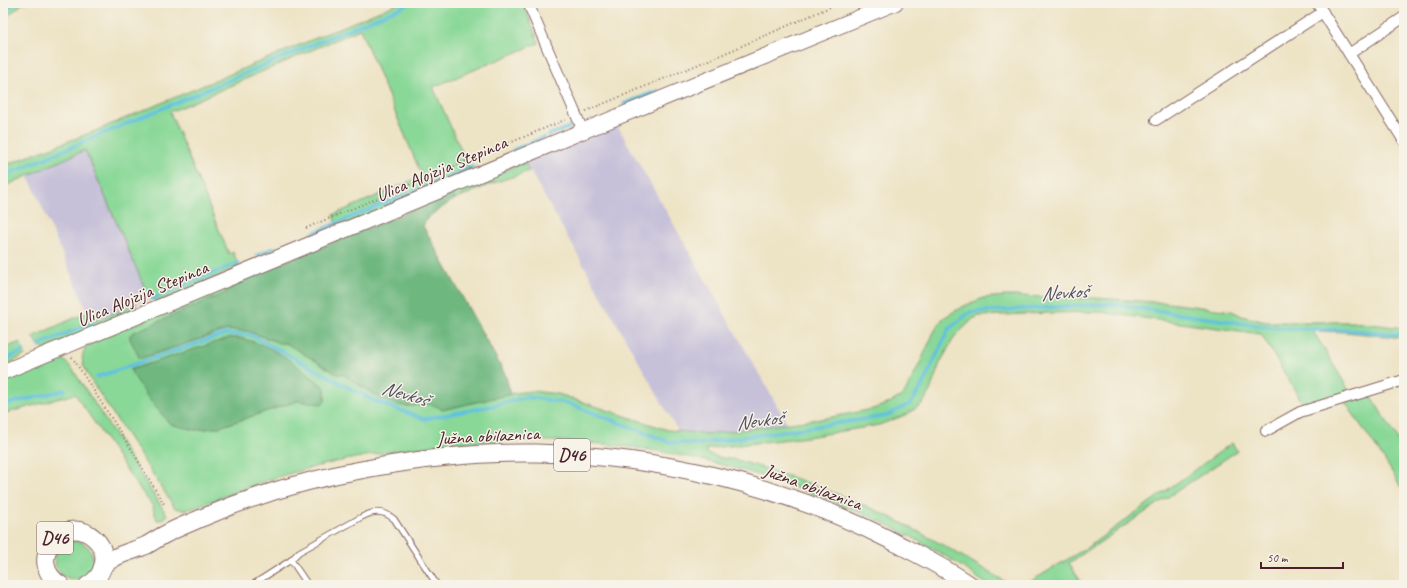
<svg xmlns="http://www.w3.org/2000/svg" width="1407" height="588" viewBox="0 0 1407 588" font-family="Caveat,sans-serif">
<rect width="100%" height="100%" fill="#f7f3e8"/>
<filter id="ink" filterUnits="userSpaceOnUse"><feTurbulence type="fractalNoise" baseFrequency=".025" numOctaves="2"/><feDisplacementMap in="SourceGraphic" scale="8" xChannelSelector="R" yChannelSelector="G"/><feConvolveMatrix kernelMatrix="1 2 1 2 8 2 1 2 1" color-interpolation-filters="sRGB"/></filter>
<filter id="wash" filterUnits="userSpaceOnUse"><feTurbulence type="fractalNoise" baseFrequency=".012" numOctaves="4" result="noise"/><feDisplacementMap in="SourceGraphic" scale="16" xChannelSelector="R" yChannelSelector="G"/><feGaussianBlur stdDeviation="0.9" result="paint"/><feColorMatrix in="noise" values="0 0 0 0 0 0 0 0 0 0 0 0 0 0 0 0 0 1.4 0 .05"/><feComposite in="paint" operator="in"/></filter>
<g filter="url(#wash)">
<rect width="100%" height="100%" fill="#ede3c5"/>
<g fill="#c6c0d9">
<path d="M617,125L787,423L708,434L678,431L525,162Z"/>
<path d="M85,150L144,286L150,298L92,322L28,175Z"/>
</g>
<g fill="#89d897" stroke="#6a7c61" fill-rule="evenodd">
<path d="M5,3H26L22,4L3,20V4Z"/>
<path d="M399,3H523L539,43L433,87L471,172L338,228L333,215L422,176L360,29L170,112L229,254L233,252L239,267L159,302L150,298L144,286L85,150L3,187V166L95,131Z"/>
<path d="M525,162L529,171L494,183L455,199L452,194Z"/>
<path d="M235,282L230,290L139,357L142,358L227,330L247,331L280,343H286L337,374H342L405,406L431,404L436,405L442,410L514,393L532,391L558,394L668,430L708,434L827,418L873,409L887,404L900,397L906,391L919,365L934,332L943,318L962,307L983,298L1005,296L1098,298L1168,303L1232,311L1242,316L1266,322H1354L1404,328V338L1345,332L1313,331L1350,392L1305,407L1261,334L1100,312L1050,313L979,316L973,319L955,336L940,363L930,391L923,403L908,414L879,425L808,437L720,447L707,449L706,452C715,459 730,458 741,461C777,472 813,484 847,498C903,520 955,552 1006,582L1018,585C1009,585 995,587 988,584C981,581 975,576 970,572C960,565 950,559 940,553C908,534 874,517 839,504C795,487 752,471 706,461C576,430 440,436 310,468C269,478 230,494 191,509L183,510L175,508L92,382C84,367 77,359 88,344ZM229,338H242L303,371L325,388V400L323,404L297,401L232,423L215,428L194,430L130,370Z"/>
<path d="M136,303L137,309L44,350L32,337L88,312L92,322Z"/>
<path d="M20,342L25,355L3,367V349Z"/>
<path d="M54,358C64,357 67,363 73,370L163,509L167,515L161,520H157L152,505L136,484L75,394L3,414V379Z"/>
<path d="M1369,393L1404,449V492L1384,459L1345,402Z"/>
<path d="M1232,443L1237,451L1069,563L1083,585H1021L1028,583L1088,547Z"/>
<circle cx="74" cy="560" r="19"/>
</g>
<g fill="#6eb880" stroke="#5c6c56">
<path d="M452,194L455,199L428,217L423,226L505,374L511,394L442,410C430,399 417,408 403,406C384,403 363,387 347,377L342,374H337L286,343H280L247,331L227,330L142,358L139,357L130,339V335L134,332L225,293L233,287L235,282Z"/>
<path d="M229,338C268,338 297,366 325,388V400L323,404L297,401L232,423L215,428L194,430L170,424L149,399L130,370Z"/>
</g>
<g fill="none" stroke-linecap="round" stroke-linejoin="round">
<g stroke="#61c1df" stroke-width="3.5">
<path d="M3,13L15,3"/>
<path d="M624,104L658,91"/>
<path d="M549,135L575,125"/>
<path d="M513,150L544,137"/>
<path d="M3,176L411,3"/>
<path d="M313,233L472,167"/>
<path d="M257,255L274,248"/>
<path d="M151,299L238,263"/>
<path d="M39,345L92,323"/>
<path d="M3,360L24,351"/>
<path d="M97,377L225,334L251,335L372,400L424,419L492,406L527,397L567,403L669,442L697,444L886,416L911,403L923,384L949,329L970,312L1110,304L1276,328L1351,330L1404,335"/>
<path d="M3,405L65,390"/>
</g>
</g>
</g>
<g filter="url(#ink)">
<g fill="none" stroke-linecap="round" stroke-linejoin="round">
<g stroke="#836461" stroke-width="7">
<g id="lane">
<path d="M291,560L299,552L358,519C371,512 381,508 394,519L437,585"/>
<path d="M252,585L291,560L308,585"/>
</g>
</g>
<g stroke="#836461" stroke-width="12">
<g id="street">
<path d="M528,3L583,131"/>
<path d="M1317,3L1404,141"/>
<path d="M1349,54L1404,17"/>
<path d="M1156,120L1323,12"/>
<path d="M1266,431L1300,412L1404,380"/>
</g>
</g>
<g stroke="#836461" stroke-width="17">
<path id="secondary" d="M3,372L583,131L895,3"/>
</g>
<g stroke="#836461" stroke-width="19">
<g id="primary">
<path d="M102,568C113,554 132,552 147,545C152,542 157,539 162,536C176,528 190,523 204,517C257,494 314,478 371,468C425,458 481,452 536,453C659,456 784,485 894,542C919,555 946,568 970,585"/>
<path d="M61,585C23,562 64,510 94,538C101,544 104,552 104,560C103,571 97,580 88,585"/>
</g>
</g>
<g stroke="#836461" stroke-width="2" stroke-dasharray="1 3" stroke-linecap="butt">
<path d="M586,111L728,52L839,3"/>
<path d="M306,228L567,119"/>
<path d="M72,357L130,447L164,504"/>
</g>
<use href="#lane" stroke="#fff" stroke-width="5"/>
<use href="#street" stroke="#fff" stroke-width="10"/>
<use href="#secondary" stroke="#fff" stroke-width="15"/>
<use href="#primary" stroke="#fff" stroke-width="17"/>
</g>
</g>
<g text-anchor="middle" stroke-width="3" stroke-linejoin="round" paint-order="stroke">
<g fill="#f7f3e8" stroke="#7e5f64" stroke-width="1">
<rect x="554" y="439" width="36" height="32" rx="3"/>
<rect x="37" y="522" width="36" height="32" rx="3"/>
</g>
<g font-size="18" font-weight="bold" fill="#4a1f2b">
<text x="572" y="461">D46</text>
<text x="55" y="544">D46</text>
</g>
<g font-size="19" fill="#4a1f2b" stroke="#f7f3e8">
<text transform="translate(441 168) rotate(-23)" y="7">Ulica Alojzija Stepinca</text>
<text transform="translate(142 293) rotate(-23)" y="7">Ulica Alojzija Stepinca</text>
<text transform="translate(488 435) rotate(-3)" y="7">Južna obilaznica</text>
<text transform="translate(813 486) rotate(20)" y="7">Južna obilaznica</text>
</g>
<g font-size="20" font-style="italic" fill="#515061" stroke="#f7f3e8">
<text transform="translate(1064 292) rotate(-4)" y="7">Nevkoš</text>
<text transform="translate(405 393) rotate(16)" y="7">Nevkoš</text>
<text transform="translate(759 420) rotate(-8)" y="7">Nevkoš</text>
</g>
</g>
<rect width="1407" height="588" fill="none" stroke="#f7f3e8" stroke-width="16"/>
<path d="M1261 562v6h82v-6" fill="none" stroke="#4a1f2b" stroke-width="2"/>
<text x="1267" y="562" font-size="12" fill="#4a1f2b" stroke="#f7f3e8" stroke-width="3" paint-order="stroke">50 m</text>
</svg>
